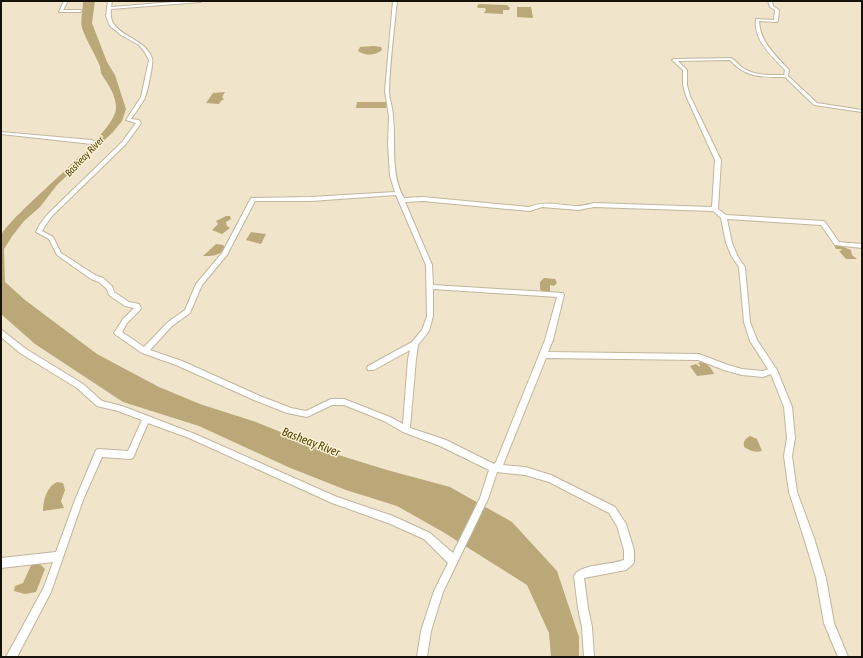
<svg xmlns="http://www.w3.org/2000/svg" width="863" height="658" viewBox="0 0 863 658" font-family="'Asap Condensed',sans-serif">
<rect width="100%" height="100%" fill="#f0e5cb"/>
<path fill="#beaa7b" d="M357,102H387L386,108H356Z"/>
<g fill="#bba878">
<path d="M83,1H95L92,23L107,62L115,75L126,109L122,121L113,132L57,185L40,207L24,221L13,235L4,249L5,282L25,300L97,354L159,387L200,404L256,422L332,453L387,470L450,487L512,522L557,571L579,637V657H551L549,633L527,585L443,532L397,506L346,490L288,467L199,426L123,402L35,344L1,314V235C19,206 116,134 116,108C116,95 109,86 102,75C100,72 101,67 99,64C94,52 86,40 82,28C80,21 83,9 83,1Z"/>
<path d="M479,4L507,5L510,8L509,10H503V14L484,13L486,10L485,8H478L477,6Z"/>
<path d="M517,7H531L533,18L517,17Z"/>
<path d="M374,46L381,47L382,50C375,56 365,56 358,51L360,47Z"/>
<path d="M225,92L222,97L224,99L221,101L219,104L206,103L213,93Z"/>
<path d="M226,216H230L231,219L226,222L227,226L230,228L222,234L212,230L218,224L216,221Z"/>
<path d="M251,232L266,234L261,244L246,240Z"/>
<path d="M216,244L223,245L226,248C218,256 214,256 203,256Z"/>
<path d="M834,245L841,246L851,250L852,255L857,259H846L839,251L842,250L841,249H836Z"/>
<path d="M544,278L555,279L557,283L554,286L550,285V292L544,291L542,292L540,289V282Z"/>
<path d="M701,362C708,364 711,367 714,374L697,376L690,366L696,364L700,367V365L698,363Z"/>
<path d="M750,436L757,439L762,451C755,453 751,451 744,447C743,441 745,439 750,436Z"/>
<path d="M57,482L63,483L65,490L61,501L64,508L43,511C43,501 47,486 57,482Z"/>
<path d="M33,561L38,562L45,569L36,592L25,594L14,591L15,586L23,583Z"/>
</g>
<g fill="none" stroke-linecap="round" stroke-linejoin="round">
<g stroke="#c0b69d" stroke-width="2">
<g id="minor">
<path d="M64,1H68L63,10H80L82,11L80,12H59Z"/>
<path d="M108,1H112L111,7L186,1H202L200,2L111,9C107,37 143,34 152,58C154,62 147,93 145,98C141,105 136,112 131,119L139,120L141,123L126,144L52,216L45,226L42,231L53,237L61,253L95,275L103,278L112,286L114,292L129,302L139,304L141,308L140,310L127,323L122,332L144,347L168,322L185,310L196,284L222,253L251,198L311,197L395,192L390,176L388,144L389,117L385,91L393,1H397C394,30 390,61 389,90C389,99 393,108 393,117C396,144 390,174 404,198L423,197L529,207C547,200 560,206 578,206C583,206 589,204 594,203L712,207L715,160L686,96L683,85V70L672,60L674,59L731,58C735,60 739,65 743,68C755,76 770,75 784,75L785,70C772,56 753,40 756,19L774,20L775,10L770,7L768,1H772L773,6L779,10L778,21L776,22L759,21C760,43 776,55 789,70L788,76L817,103L862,110V112L814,105L785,77C763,77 745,78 730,60L678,61L687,70V85L690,96L721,160L718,209L726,215L823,221L825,222L839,242L862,244V248L835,245L821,225L727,219L732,243L738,257L745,267L750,322L757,340L777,370L792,407L795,438L792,456L797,492L814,538L826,578L834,623L848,657H838L824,623L816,578L804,538L789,492L784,456L787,438L784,407L771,374L763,377L742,375L724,370L698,360L546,358L503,465L525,467L551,475L615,507L626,524L634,550V562L632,565L626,570L584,578L588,608L592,627L594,657H584L582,627L578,608L574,576C579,564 612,565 624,560V550L617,526L609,513L549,482L525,475L497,472L488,499L443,592L431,631L427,657H417L421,631L434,591L448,563L424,539L388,523L332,503L189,438L148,423L133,458L130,459L102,457L83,500L51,592L17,657H6L44,587L53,562L1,568V558L56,552L75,500L96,450L99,449L128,451L142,420L118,411L97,406L77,388L20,353L1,337V330L3,331L26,349L83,384L102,401L122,406L195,434L337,497L393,516L430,533L453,553L480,498L489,470L440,446L403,432L384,421L344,405H332L307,417L287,413L254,400L176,365L142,353L116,335L114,333L123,319L134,308L125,306L109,295L107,289L99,282L91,279L57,255L49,239L36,232L40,224L48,214L122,142L136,123L126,120L141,97L149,60L144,51L139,45L121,35L110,26L106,16ZM396,195L426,265L427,316L422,330L412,342L368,366L367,368L368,370H374L410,350L408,359L403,424L390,417L344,399H331L306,411L291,408L260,396L182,361L150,350L172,326L190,313L202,285L227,255L255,201H311ZM423,201L530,211L542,207L578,210L594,207L713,211L721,218L726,243L732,257L739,267L744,322L750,341L768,369L763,371L742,369L728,365L699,354L548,352L553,340L564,295L563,293L433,285L432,265L405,202ZM433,289L557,297L545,340L496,462L494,464L446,440L410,428L416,359L418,345L429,331L433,316Z"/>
<path d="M1,132L92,140L95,142L92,144L1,134Z"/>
</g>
</g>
<use href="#minor" fill="#fff" fill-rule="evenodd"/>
</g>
<g text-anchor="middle" stroke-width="3" stroke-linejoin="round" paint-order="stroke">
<g font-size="10" font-style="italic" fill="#584405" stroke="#fdf2d8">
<text transform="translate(84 156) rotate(-46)" y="4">Basheay River</text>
</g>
<g font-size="12" font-style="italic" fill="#584405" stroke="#fdf2d8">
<text transform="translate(311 442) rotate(21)" y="4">Basheay River</text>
</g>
</g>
<rect width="863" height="658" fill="none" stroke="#161209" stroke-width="4"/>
</svg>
